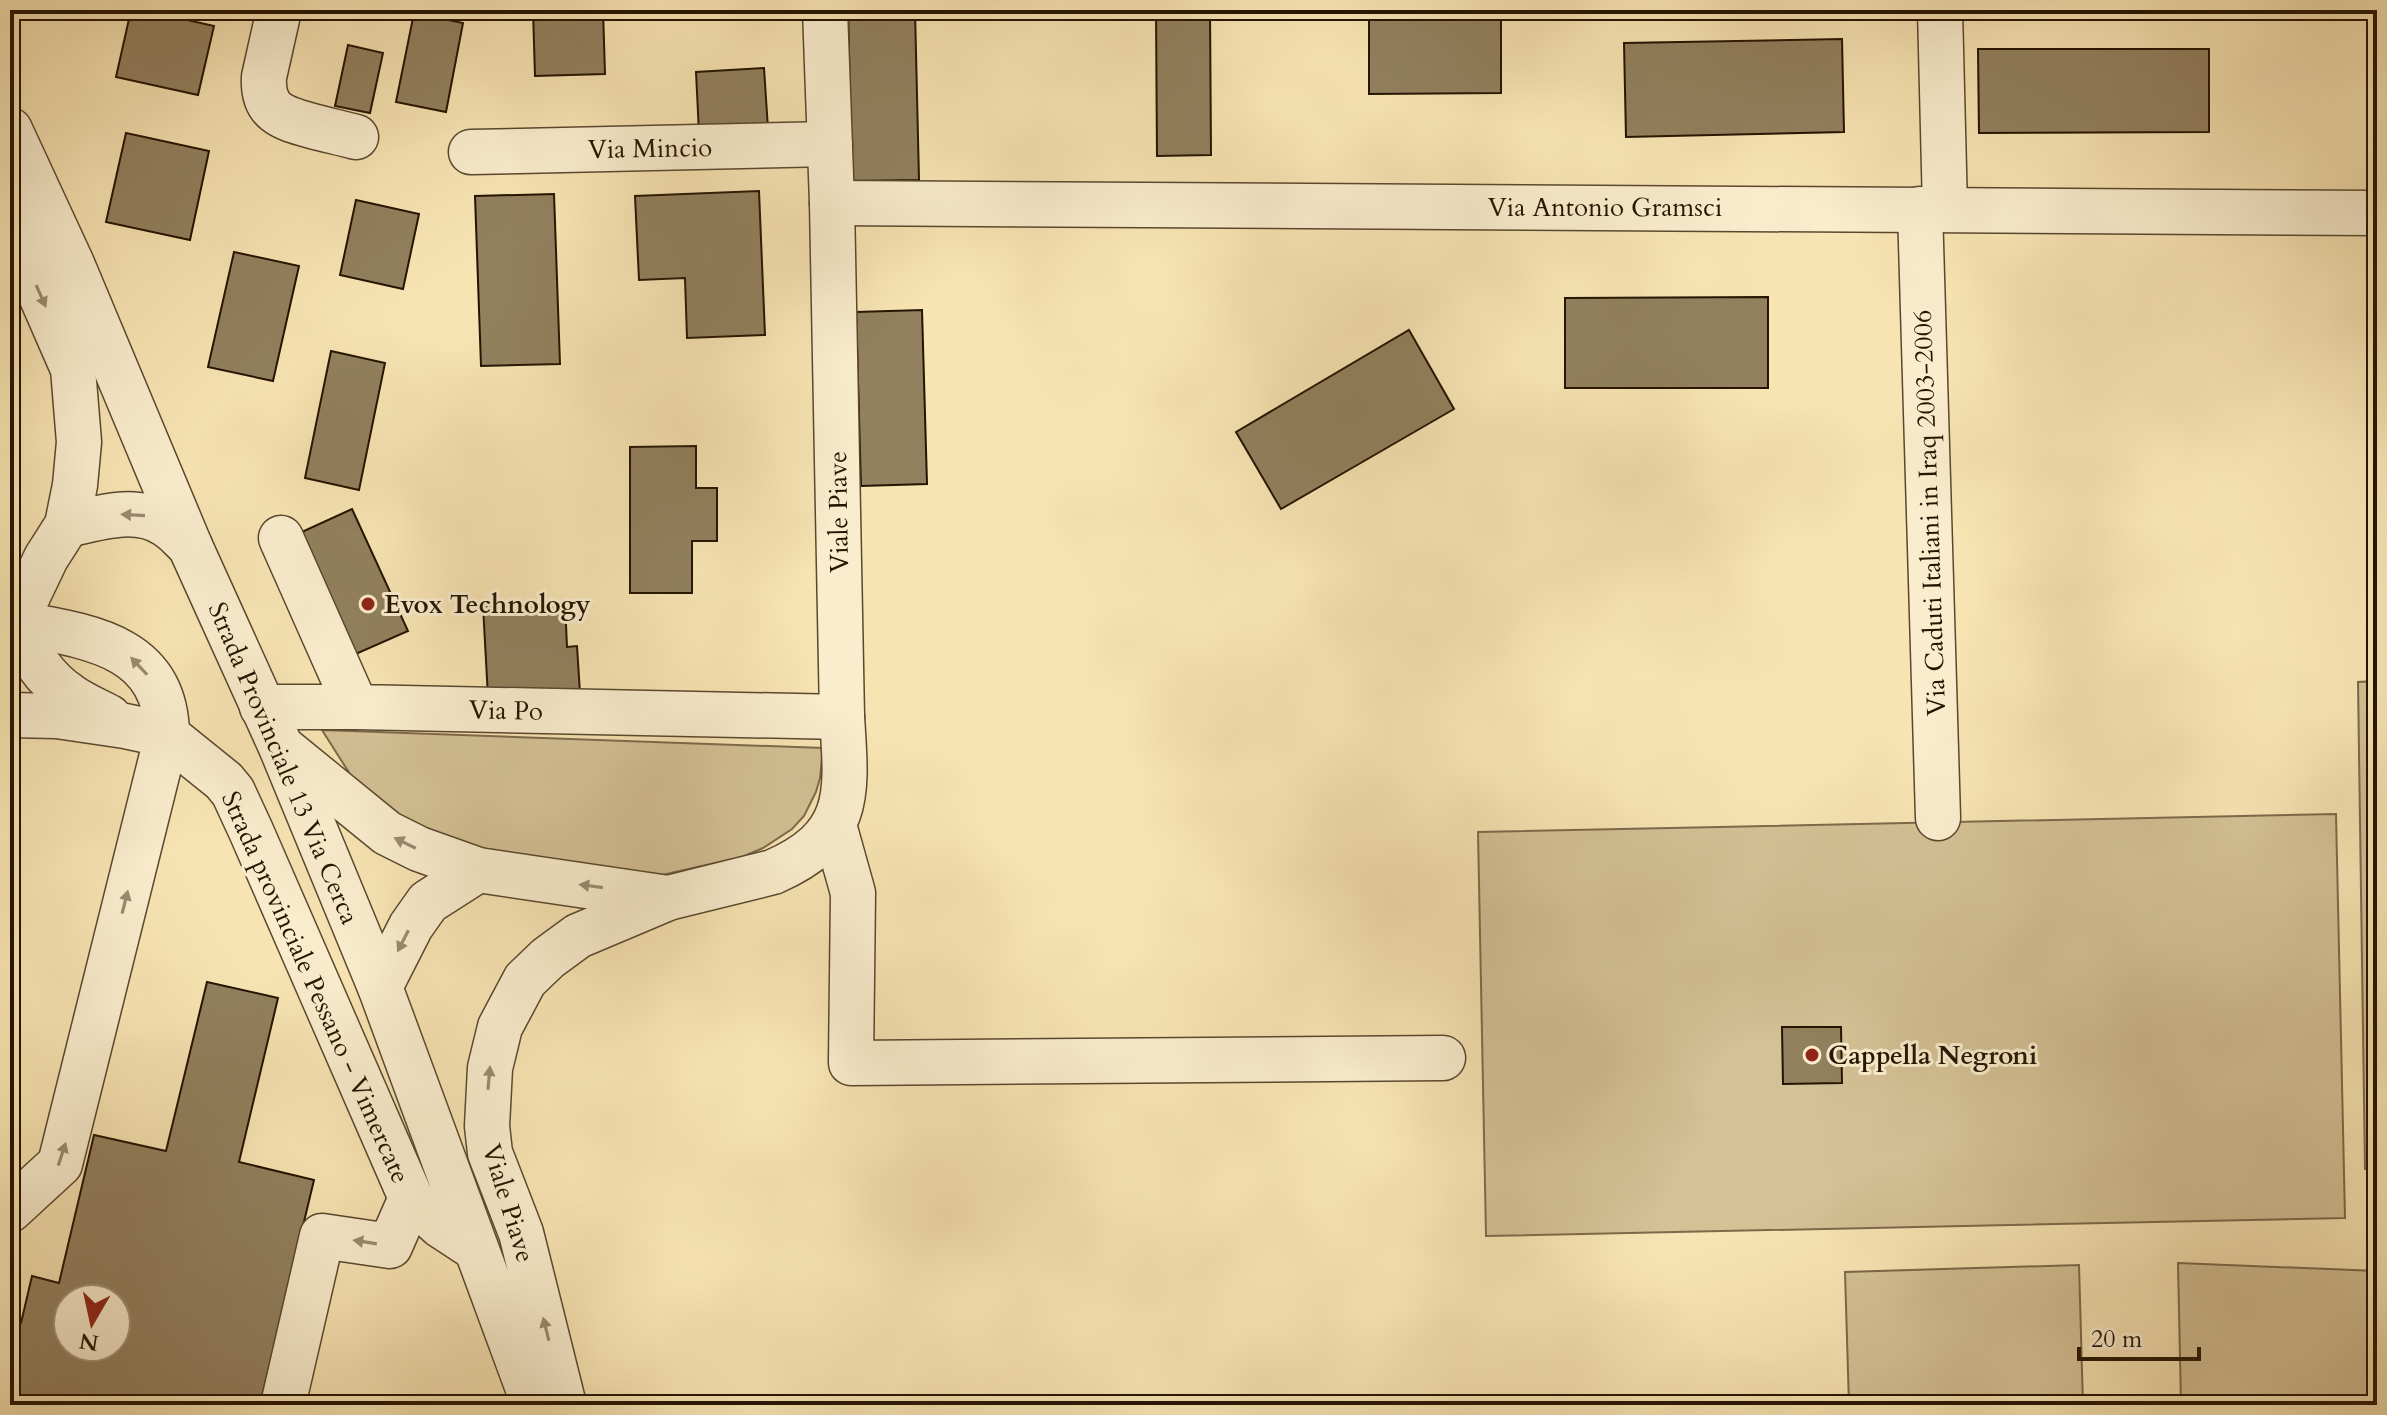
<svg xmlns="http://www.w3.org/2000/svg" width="2387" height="1415" viewBox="0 0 2387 1415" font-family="Cardo,serif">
<rect width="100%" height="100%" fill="#f8e4b3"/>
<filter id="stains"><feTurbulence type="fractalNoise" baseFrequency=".0025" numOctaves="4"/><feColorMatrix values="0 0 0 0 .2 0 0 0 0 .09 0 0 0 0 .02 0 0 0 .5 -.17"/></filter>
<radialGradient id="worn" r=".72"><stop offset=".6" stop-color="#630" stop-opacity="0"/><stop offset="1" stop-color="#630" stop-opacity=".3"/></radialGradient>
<g fill="#d4c195" stroke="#7c6a4b" stroke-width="2">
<path d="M2377,681V1169H2365L2358,682Z"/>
<path d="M322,730L823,748L820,778L816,792L804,816L792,829L763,848L742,857L662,875L502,855L414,828L355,782Z"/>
<path d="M2336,814L2345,1218L1486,1236L1478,832Z"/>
<path d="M2178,1263L2377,1271V1405H2181Z"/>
<path d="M2079,1265L2083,1405H1849L1845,1272Z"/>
</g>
<g fill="#92805e" stroke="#241401" stroke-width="2" fill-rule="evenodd">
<path d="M131,10H143L214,26L198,95L116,77Z"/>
<path d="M533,10H603L605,74L535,76Z"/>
<path d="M848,10H915L919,180L852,181Z"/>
<path d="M1156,10H1210L1211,155L1157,156Z"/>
<path d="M1369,10H1501V93L1369,94Z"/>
<path d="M414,13L463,23L446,112L396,102Z"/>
<path d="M1842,39L1844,132L1626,137L1624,43Z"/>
<path d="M348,45L383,53L370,113L335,106Z"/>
<path d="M1978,49H2209V132L1979,133Z"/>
<path d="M764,68L768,129L699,133L696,72Z"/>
<path d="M126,133L209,151L190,240L106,222Z"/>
<path d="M759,191L765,335L687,338L685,278L639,280L635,196Z"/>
<path d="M554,194L560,364L481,366L475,196Z"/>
<path d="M356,200L419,214L403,289L340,275Z"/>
<path d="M234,252L299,266L273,381L208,367Z"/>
<path d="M1768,297V388H1565V298Z"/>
<path d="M922,310L927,484L861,486L856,312Z"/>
<path d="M1409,330L1454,409L1281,509L1236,432Z"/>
<path d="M331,351L385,363L359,490L305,478Z"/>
<path d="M696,446V488H717V541H692V593H630V447Z"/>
<path d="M352,509L408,631L349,657L293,536Z"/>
<path d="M565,602L567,647L577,646L580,693L488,697L483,606Z"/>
<path d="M207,982L278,998L239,1162L314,1180L260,1405H10V1320L21,1323L32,1276L59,1283L94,1135L166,1151ZM68,1299H116V1347H68Z"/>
<path d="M1782,1027H1841L1842,1083L1783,1084Z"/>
</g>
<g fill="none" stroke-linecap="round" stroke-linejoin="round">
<g stroke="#59482e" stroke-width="47">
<g id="minor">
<path d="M279,10L264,77C262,113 283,118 312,126C327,130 341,133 356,137"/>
<path d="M1940,10L1945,209"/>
<path d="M10,130L72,264L190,546L281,747L380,987L534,1405"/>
<path d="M471,152L830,144"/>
<path d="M832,203L2377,213"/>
<path d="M1920,209L1938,818"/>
<path d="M10,225L73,369L79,442L75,485L67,525L46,558L15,623L10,627"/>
<path d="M67,525C98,518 137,505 166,525C175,530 182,539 190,546"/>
<path d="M281,538L356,707L842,717"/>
<path d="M15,623C27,650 43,678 69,695C81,704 96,710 109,717"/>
<path d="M262,707H356"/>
<path d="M10,715L57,716L125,726L167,735L224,781L233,792L251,831L411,1198L440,1225L475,1248"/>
<path d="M285,750L387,833L419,849L478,870L668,898"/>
<path d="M834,825L853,893L851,1063L1443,1058"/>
<path d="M380,987L411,926L428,902L478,870"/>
<path d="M10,1210L60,1164L167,735C166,644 86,636 15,623"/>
<path d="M283,1405L322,1236L390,1246L411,1198"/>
<path d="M564,1405L521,1233L490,1153L487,1126L490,1068L500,1027L525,980L548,958L578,936L668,898L773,872C853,837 847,794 842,717L832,203L825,10"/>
</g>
</g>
<use href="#minor" stroke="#faedce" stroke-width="44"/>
</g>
<defs><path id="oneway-solid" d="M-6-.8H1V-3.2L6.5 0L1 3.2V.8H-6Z" transform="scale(2)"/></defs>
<g fill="#9a8b72">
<use href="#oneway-solid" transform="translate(41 296) rotate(66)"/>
<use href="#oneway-solid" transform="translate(133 515) rotate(-177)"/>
<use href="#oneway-solid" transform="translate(139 666) rotate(-133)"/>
<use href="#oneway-solid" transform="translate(405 843) rotate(-154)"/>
<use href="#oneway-solid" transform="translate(591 886) rotate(-172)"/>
<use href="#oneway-solid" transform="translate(125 902) rotate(-76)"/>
<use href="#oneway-solid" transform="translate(403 941) rotate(117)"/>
<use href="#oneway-solid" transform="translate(489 1078) rotate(-85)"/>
<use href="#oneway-solid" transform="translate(62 1154) rotate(-72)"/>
<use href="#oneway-solid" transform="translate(365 1242) rotate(-171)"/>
<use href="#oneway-solid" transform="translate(546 1329) rotate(-104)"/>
</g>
<g fill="#8f2418" stroke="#faedce" stroke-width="3">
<circle cx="368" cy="604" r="8"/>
<circle cx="1812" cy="1055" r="8"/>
</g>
<g text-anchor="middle" stroke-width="6" stroke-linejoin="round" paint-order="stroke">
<g font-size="26" fill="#241401" stroke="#faedce">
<text transform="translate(650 148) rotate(-1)" y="9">Via Mincio</text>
<text x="1605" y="216">Via Antonio Gramsci</text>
<text transform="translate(838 512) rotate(-91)" y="9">Viale Piave</text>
<text transform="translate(1929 513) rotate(-92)" y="9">Via Caduti Italiani in Iraq 2003-2006</text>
<text transform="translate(506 710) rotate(1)" y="9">Via Po</text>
<text transform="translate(284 763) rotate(67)" y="9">Strada Provinciale 13 Via Cerca</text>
<text transform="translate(316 987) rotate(66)" y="9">Strada provinciale Pessano - Vimercate</text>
<text transform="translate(509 1203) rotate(73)" y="9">Viale Piave</text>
</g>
<g font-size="26" font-weight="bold" fill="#241401" stroke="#faedce" text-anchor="start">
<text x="384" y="613">Evox Technology</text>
<text x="1828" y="1064">Cappella Negroni</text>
</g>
</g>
<rect width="2387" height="1415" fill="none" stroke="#f8e4b3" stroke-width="40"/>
<rect x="12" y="12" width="2363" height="1391" fill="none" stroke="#241401" stroke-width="4"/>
<rect x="20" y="20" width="2347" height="1375" fill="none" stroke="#241401" stroke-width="2"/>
<g transform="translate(92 1323) rotate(189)"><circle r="38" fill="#faedce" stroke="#a4967c" stroke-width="2"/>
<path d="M0-6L14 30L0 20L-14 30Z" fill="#8f2418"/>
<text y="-12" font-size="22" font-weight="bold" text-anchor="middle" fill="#241401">N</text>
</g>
<path d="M2079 1347v12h120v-12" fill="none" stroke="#241401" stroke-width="4"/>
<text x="2091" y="1347" font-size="24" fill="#241401" stroke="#faedce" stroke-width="6" paint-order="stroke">20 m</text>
<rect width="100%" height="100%" filter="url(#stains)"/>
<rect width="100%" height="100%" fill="url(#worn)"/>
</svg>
